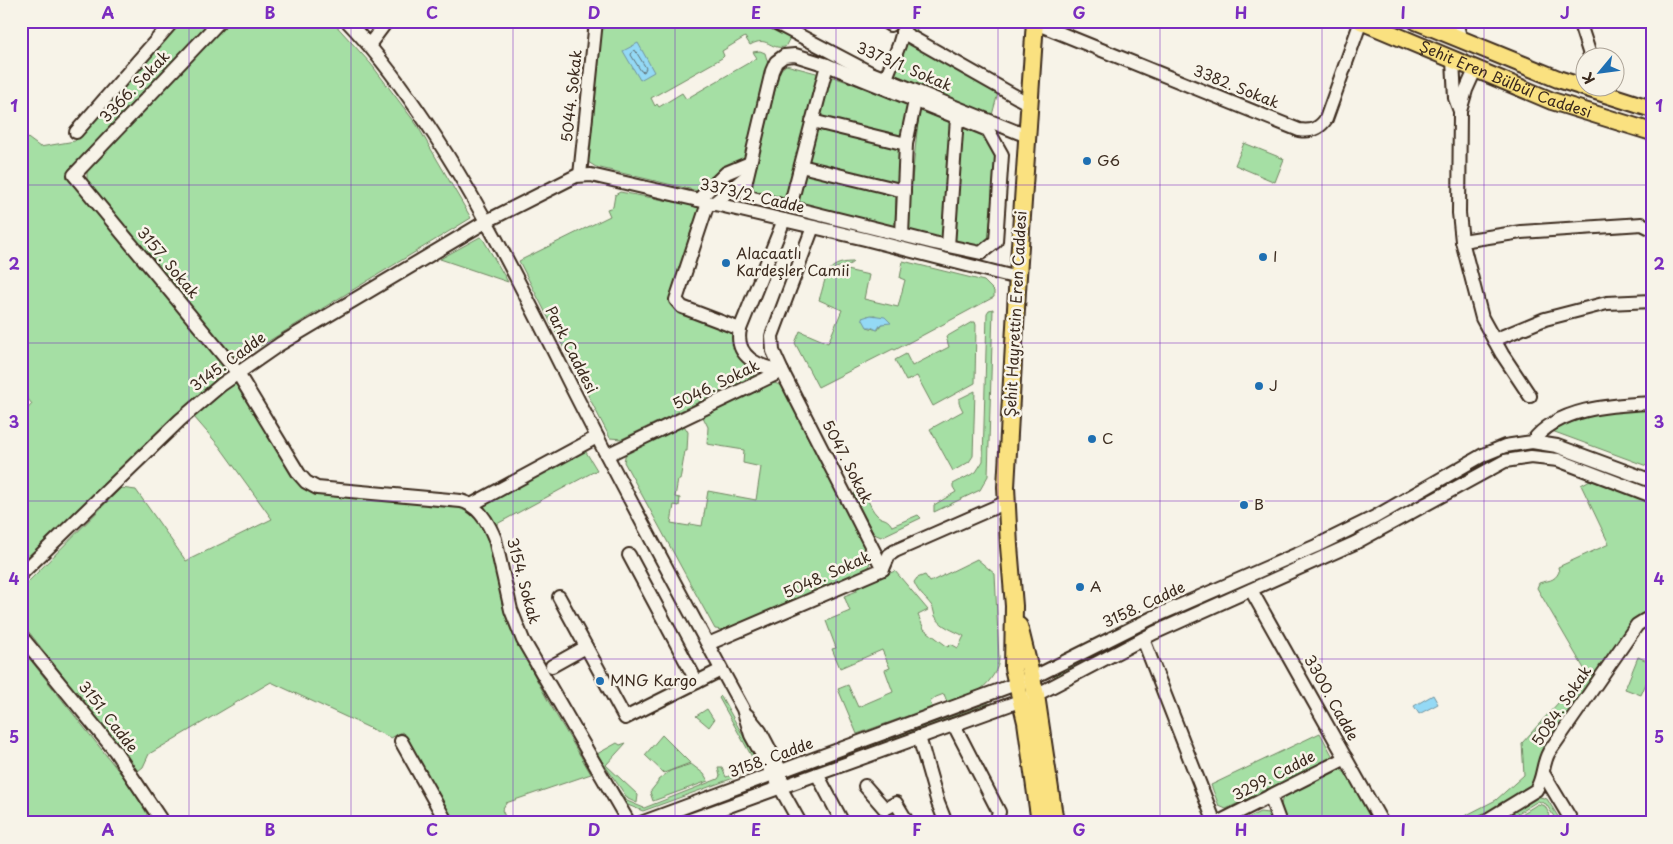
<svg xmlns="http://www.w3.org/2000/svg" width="1673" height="844" viewBox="0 0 1673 844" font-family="'Playpen Sans',sans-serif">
<rect width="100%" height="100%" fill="#f7f3e8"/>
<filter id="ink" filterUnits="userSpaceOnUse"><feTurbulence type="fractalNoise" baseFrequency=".02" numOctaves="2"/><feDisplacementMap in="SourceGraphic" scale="10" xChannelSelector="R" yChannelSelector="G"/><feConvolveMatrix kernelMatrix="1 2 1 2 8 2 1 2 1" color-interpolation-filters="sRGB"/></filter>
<g filter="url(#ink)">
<g fill="#a5dfa4" stroke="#708461" fill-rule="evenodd">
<path d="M181,21H213L69,169V178L227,369L21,563V416L32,404L21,390V133L40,147L75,141Z"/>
<path d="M229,21H332L371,64L417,125L471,218L236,361L183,298L87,180V170Z"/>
<path d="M600,21H767L792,34L785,47C769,50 768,35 750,45L745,37L722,51L724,56L722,58L651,98L655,106L657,104L659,107L682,93L686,99L757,58L753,52L760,51L765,53L769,67L744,162L716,180L711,176L698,191L596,167L588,162L585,155Z"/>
<path d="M902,21L918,22L913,23L912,27L918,26L916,31L936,44L998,93L992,115L882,74Z"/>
<path d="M786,65L820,74L788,199L785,200L750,191L780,70Z"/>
<path d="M833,77L908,103L910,106L901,136L897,138L816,119L826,79Z"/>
<path d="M922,109L950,119L952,122L944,238L942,239L909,231L907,228L919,112Z"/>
<path d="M961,126L986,137L998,155L992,240L981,248L954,242Z"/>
<path d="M816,127L898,147L900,149L898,187L806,164Z"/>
<path d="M1244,143L1284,159L1275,182L1235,165Z"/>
<path d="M804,169L896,192L895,228L797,203Z"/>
<path d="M620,192L702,207L677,309L734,333C730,351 744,362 755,375L622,439L610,438L519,261L610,216L607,209L613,207L615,195Z"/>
<path d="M480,237L483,239L508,282L440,259Z"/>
<path d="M903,261L984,281L994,291V297L895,350L893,349L818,387L795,343L800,331L828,343L842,310L819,300C827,277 824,262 853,262C845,270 834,262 828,277L833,279L836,271L842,269L869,275L864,299L898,307L905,280L900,278ZM875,315L886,323L881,324L878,330L867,327V316Z"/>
<path d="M993,309L988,476L980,490L934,512V505L956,492L953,487V484L976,472L983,461L987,313L989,310Z"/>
<path d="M972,322H975L976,325L975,383L933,406L917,376L906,381L895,360L906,354L912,366L949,347L946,337Z"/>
<path d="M237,381L298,484L318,493L460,506C465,510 471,513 475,518C505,545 499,594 513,629C533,680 564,727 591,774L506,803L502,810L508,823H453L402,732L391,738L271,682L149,754L143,767L138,771L21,622V589L121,488L136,490L186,561L272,519L220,447L194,417Z"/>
<path d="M772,382L782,386L870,559L869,568L723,630L715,629L624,462L626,451L683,424L688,432L687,451H685L680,480H678L675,497L680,498L679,506L674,505L671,523L689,526L690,524L702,526L708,491L756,500L761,467L743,463L744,450L707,444L708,427L702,415Z"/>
<path d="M975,391L973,456L969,462L953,471L930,429L963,411L959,403V399Z"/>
<path d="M1652,407V468L1552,431L1571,420L1596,411Z"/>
<path d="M1538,447L1565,454L1652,487V491L1529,451L1503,456L1476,470L1474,466L1501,452Z"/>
<path d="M582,451L586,452L597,470L497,524L495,528L482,507L484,503Z"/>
<path d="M1462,473L1464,477L1371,530L1153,627L1151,624Z"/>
<path d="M1590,480L1652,503V615L1537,775L1531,787L1521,796L1475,823H1451L1496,800L1524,775L1522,743L1586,672L1537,588L1539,583C1548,580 1554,582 1559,572L1558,567L1609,544L1581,485ZM1542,723L1554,734L1542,746L1531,736Z"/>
<path d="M859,491C868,494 869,507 876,514C882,521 886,516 892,526L918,515L921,518L881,537L874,534L853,494Z"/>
<path d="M977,559L995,574L999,658C999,669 990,682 981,689C974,695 956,699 947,702L944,694L936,697L930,702L932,707L857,734L838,689L848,685L858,707L893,692L885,670L890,668L882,650L840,668L832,649L836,648L826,621L850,611L844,596L857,591L856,587L895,571L928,610L918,615L924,629L948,647L951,644L958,648L964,636C953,630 941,627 935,616C934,613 934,611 933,608C929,600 918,594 914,582L917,578L925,575L930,582Z"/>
<path d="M1148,626L1149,629L1055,678L1054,675Z"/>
<path d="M21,648L133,789L147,814L146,819L140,823H21Z"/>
<path d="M1638,657L1652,663V670L1641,695L1625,689Z"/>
<path d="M721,696L755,757L750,772L643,811L625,804L602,770H604L627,801L644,808L718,779L720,776L718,768H722L726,777L745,771L742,763L752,757L719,698Z"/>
<path d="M989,703L991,705L801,775L799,771Z"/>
<path d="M707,709L714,720L709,727L696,716Z"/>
<path d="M1320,733L1332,755V758L1226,809L1219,806L1211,785Z"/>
<path d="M662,735L690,763L664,773L645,755Z"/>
<path d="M617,743L620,745L626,743L606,765L638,795L637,803L628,799L597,754Z"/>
<path d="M691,764L704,774L708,781L653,801L650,792L658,782V780L670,771Z"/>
<path d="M1338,768L1347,774L1374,823H1287L1281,805L1283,795Z"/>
<path d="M1537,796L1547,799L1562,823H1558L1546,804L1538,801L1502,823H1493Z"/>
<path d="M1538,804L1545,806L1550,816L1544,819L1545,821L1541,823H1507Z"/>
<path d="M1260,812L1268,813L1273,823H1238Z"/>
</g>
<g fill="#94d9f5" stroke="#70939f">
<path d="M638,43L654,72L640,80L623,51Z"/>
<path d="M871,315L885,317L891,323L881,324L877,330L871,327H867L862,318Z"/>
<path d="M1433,695L1438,704L1419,714L1414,706Z"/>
</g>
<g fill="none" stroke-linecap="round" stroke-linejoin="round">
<path stroke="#5f7074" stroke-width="1" d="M635,50L646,68L644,72L641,71L631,55L632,52Z"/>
<g stroke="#3b2a1e" stroke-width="16">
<g id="minor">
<path d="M220,21L74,175L237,372L299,474L306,482L317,488L461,501C478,505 489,524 495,539L511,610L523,640L629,823"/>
<path d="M347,21C374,49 397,80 419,112C479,199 525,294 572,388C627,496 685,603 743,709L751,735L800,823"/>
<path d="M772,21L871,73L1027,136"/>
<path d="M884,21L890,25"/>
<path d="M1456,21L1461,41"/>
<path d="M1579,21L1591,58"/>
<path d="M1035,23L1299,130C1311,132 1319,129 1326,119L1361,21"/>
<path d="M902,32L1029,104"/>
<path d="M369,45L387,21"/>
<path d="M1453,60L1455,98L1460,111"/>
<path d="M1475,70L1466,90L1460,111L1459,213L1462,241L1482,318L1502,354L1530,396"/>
<path d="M886,78L899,45L906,21"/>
<path d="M812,121L906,144"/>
<path d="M76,132L173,21"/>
<path d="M801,166L904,191"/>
<path d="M580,175L596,21"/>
<path d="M698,200L726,173L750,163"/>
<path d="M708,203L676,300L682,307L740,329"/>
<path d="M713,204L747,176L772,71L776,62L784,56L795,55L827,65L988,130L1002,155L996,241L981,253L934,243L753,198C742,193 745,185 747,176"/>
<path d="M790,207L827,65"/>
<path d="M784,220L740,329C734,357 759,367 782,371L883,569"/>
<path d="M902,235L906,144L915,101"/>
<path d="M1462,241L1521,232L1642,224L1652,229"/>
<path d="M948,246L957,118"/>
<path d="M1494,340L1545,319L1607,303L1652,301"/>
<path d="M1532,442C1558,407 1612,405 1652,403"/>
<path d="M607,455L782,371L773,351L772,336L813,227"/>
<path d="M471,505L597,437"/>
<path d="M629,555L697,682"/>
<path d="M21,574L180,420L221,385L280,344L487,221L576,176L591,175L617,181L865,239L1018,278"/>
<path d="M1251,590L1382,823"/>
<path d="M559,597L625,718L721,670"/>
<path d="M21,636L115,751L163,823"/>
<path d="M1143,639L1215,823"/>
<path d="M708,644L883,569L889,555L895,551L1007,502"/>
<path d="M552,666L586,647"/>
<path d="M747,715L760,731L781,771V778"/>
<path d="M954,725L999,812L996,823"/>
<path d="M919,737L938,803L946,823"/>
<path d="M401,741L447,823"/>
<path d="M1543,773L1573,823"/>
<path d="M817,774L843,823"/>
<path d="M865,786L885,809L896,803L908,823"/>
<path d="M1270,796L1280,823"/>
<path d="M641,823L1032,678L1156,616L1316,546L1375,517L1483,455L1505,446L1532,442L1557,446L1652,481"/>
<path d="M682,823L1036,695L1154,633L1355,543L1505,461L1531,457L1558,460L1652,496"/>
<path d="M1217,823L1346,758"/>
<path d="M1482,823L1536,790C1544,778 1542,764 1549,752L1637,625L1645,620H1652"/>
</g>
</g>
<g stroke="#3b2a1e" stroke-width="20">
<g id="major">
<path d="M1035,21L1017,291L1006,487L1009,546L1014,606L1013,668L1026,722L1040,823"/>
<path id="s1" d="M1361,21L1552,101L1652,132"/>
<path d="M1416,21L1558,79L1652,109"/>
<path d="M1019,626L1036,695L1055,823"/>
</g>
</g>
<use href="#minor" stroke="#f7f3e8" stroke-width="12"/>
<use href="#major" stroke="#fae180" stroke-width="16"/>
</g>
</g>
<path fill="none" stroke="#7b2cbf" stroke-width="1" stroke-opacity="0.55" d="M189,21V823M351,21V823M513,21V823M675,21V823M836,21V823M998,21V823M1160,21V823M1322,21V823M1484,21V823M21,185H1652M21,343H1652M21,501H1652M21,659H1652"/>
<g fill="#1f6fb2" stroke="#f7f3e8" stroke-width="2">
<circle cx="1087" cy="161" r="5"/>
<circle cx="1263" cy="257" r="5"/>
<circle cx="726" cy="263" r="5"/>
<circle cx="1259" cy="386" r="5"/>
<circle cx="1092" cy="439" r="5"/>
<circle cx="1244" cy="505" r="5"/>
<circle cx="1080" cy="587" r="5"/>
<circle cx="600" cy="681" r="5"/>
</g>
<g text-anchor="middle" stroke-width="5" stroke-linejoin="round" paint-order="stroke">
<g font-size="15" fill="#3b2a1e" stroke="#f7f3e8">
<text transform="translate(904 67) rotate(23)" y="5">3373/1. Sokak</text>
<text dy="5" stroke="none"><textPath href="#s1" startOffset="156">Şehit Eren Bülbül Caddesi</textPath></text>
<text transform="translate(135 87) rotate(-46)" y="5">3366. Sokak</text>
<text transform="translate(1236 87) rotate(22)" y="5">3382. Sokak</text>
<text transform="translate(572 96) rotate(-84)" y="5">5044. Sokak</text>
<text transform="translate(752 196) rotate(13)" y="5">3373/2. Cadde</text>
<text transform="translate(168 263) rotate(50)" y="5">3157. Sokak</text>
<text transform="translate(1016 314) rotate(-87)" y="5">Şehit Hayrettin Eren Caddesi</text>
<text transform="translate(571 350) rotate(63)" y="5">Park Caddesi</text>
<text transform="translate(228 362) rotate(-36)" y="5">3145. Cadde</text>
<text transform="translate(716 385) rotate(-26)" y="5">5046. Sokak</text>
<text transform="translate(847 462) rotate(63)" y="5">5047. Sokak</text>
<text transform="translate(827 575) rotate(-24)" y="5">5048. Sokak</text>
<text transform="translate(523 581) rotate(75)" y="5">3154. Sokak</text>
<text transform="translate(1144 605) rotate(-25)" y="5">3158. Cadde</text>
<text transform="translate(1331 698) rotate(61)" y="5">3300. Cadde</text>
<text transform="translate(1562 706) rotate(-56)" y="5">5084. Sokak</text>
<text transform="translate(108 717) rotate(52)" y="5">3151. Cadde</text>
<text transform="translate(771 758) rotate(-20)" y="5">3158. Cadde</text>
<text transform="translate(1274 776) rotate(-27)" y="5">3299. Cadde</text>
</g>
<g font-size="15" fill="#3b2a1e" stroke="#f7f3e8" text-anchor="start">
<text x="1097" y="166">G6</text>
<text x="736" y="259">Alacaatlı<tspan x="736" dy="17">Kardeşler Camii</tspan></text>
<text x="1273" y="262">I</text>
<text x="1269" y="391">J</text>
<text x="1102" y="444">C</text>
<text x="1254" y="510">B</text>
<text x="1090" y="592">A</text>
<text x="610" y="686">MNG Kargo</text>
</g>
</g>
<rect width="1673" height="844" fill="none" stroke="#f7f3e8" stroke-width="55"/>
<g transform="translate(1600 72) rotate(241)"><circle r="24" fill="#f7f3e8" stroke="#aca397"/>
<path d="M0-4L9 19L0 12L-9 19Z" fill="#1f6fb2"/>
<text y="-8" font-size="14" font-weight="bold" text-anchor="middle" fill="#3b2a1e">K</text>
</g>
<rect x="28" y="28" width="1618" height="788" fill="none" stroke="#7b2cbf" stroke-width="2"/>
<g font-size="16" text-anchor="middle" font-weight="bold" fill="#7b2cbf">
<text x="108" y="19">A</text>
<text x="270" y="19">B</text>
<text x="432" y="19">C</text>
<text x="594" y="19">D</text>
<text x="756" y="19">E</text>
<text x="917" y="19">F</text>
<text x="1079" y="19">G</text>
<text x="1241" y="19">H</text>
<text x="1403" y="19">I</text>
<text x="1565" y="19">J</text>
<text x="14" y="112">1</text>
<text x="1659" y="112">1</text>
<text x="14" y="270">2</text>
<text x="1659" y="270">2</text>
<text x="14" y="428">3</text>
<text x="1659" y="428">3</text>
<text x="14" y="585">4</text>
<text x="1659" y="585">4</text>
<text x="14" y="743">5</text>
<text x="1659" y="743">5</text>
<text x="108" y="836">A</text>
<text x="270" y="836">B</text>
<text x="432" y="836">C</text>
<text x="594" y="836">D</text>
<text x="756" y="836">E</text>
<text x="917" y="836">F</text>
<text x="1079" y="836">G</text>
<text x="1241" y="836">H</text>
<text x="1403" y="836">I</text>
<text x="1565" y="836">J</text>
</g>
</svg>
